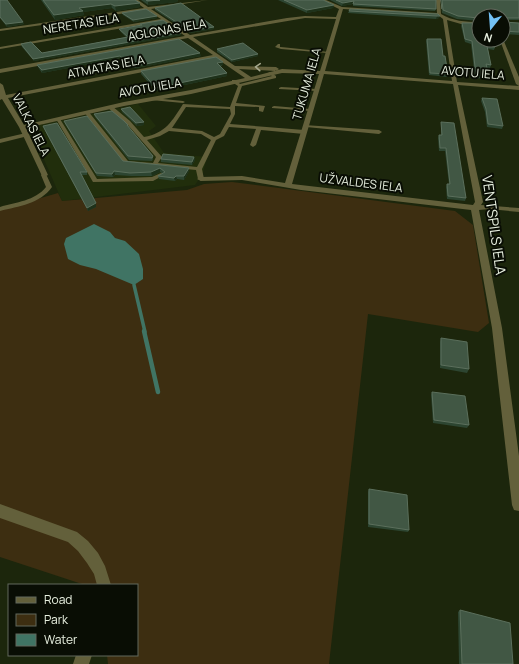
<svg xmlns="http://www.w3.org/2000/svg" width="519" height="664" viewBox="0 0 519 664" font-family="Manrope,sans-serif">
<rect width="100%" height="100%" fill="#1c260c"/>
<path fill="#212e0c" d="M138,104L156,126L149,131L164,153L207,157L203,173L195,185L62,201L30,127Z"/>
<path fill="#3d2e11" d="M232,182L455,211L473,225L489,323L478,332L368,314L329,664H108L107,655H137V585H85L0,557V210L58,193L62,201L187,190L204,184Z"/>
<path fill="#407464" d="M94,224L110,232L115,238L125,241L139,254L143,269V279L134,285L96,269L80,265L68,259L64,244L66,238Z"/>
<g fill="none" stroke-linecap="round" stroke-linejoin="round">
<path stroke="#407464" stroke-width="3.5" d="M134,285L145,332"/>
<path stroke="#407464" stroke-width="4.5" d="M144,331L158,392"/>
<g fill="#63603b" fill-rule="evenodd">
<path d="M278,44H280V47H281L329,52L327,53L281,49L275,47Z"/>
<path d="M270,72L276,76V78L242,86L236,103L265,106L263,112L259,111V107L235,106V114L230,124L304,130L307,132L304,134L261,130L256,145L253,147L250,145L256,129L229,127L224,136L216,140L202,169L204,179L201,181L198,179L196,170L124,163L84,112L88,111L128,161L153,163L156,157L126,123L108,108V106H112L130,121L144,137C166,133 172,121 183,104L230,107L238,86L232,82V80H236L240,84L272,76L268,73ZM186,107L230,109L231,114L220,134L214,137L202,131L172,128ZM169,131L201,134L211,140L197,167L158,163L162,157L147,140L160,136Z"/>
<path d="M281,87L316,89L318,90L316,91L279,89V88Z"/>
<path d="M153,98L183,101L185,102L183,103L151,100V99Z"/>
<path d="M274,106L310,109L312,110L310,111L272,108V107Z"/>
<path d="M56,118L60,119L97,179L152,177L161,173L164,175L153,181L93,182L56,119Z"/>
<path d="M304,125L379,130L382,132L379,134L306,127H304Z"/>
<path d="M26,133L28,134V136L0,143V139Z"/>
<path d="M42,174H46L52,187C40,204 19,206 0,211V207C16,202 35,201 46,187L41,175Z"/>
</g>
<g fill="#63603b" fill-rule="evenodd">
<path d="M133,0H138L148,7L208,0L151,9L190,35L287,18L305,16L336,17L339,9L321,0H326L342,7L437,13L436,0H440L441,14C452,21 466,22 479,22V24H461L447,20L457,82L519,86V90L458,85L483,202L481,205L519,208V212L489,209L479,210L502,328L519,456V511L514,510L512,505L492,328L471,210L301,190L242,180L201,181L197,179L201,177L242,176L285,183L319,74L282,73L191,94L124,106L26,128L48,175L44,177L42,176L19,127L2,99L0,100V83L3,85L6,95L213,55L188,38L0,73V69L185,36L164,21L0,49V47L161,19L147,10L0,31V29L144,8ZM343,9L438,15L443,19L452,81L325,71ZM305,18L336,19L320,71L282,69L251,77L239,69L276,71L279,69L276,67L235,66L193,37ZM216,58L245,78L191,90L124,102L24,125L8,98ZM324,74L453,84L475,202L473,205L292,184Z"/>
<path d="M503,39L519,77V86L516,84L500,40Z"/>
<path d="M0,504L77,532L88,541L98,553L105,566L111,585H97L94,574L87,563L78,551L68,542L0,518Z"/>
<path d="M76,655H92L89,664H73Z"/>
</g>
<path stroke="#abb4a1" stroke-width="1" d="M441,0L442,9L450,13"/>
</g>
<g fill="#2d4531">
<path d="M0,0L23,22L24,24L7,27L0,18Z"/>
<path d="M41,0H135L140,7L116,11L112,8L83,12L84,15L55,20Z"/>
<path d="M141,0H178L177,2L148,5Z"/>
<path d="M278,0H323L334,5L333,8L307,13Z"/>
<path d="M330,0H436V9L435,11L353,6V4L342,6Z"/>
<path d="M441,0H519V20H503L479,16V21L457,19L442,13Z"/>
<path d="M155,8L214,27V29L190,33L155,10Z"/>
<path d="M349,11L438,14L439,18L436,19L348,13Z"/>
<path d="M122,13L157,16V18L134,22L123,15Z"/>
<path d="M503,22L519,23V35L503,34Z"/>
<path d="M462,23L495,47L494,50L488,49L491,65L490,68H487L489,76L488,79L475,78L471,44L465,42L461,26Z"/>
<path d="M140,24L181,33V35L34,61L22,47L21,44L42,53L126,37L120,31L119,29L140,25Z"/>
<path d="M179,39L201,56L136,68H132L121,58L42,73L38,67L37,65Z"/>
<path d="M427,39L443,56L448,74L447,77L429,75L426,41Z"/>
<path d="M217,49L258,56L232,62L217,52Z"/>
<path d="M219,65L227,73V76L156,91L141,74V71L223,65Z"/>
<path d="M482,98L503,126L502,129L487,127L485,112L481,101Z"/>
<path d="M121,109L144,122V125L137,126L122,112Z"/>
<path d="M94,114L128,125L129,128L153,156V159L152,161L129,160L95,117Z"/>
<path d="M64,121L123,161L189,168V171L184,180L177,179L175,181L159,179L158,176L163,174L160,172L152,176H131L115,175L113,177L97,176L65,124Z"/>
<path d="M441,122L466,198L465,201L447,199L446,187L447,184H449L445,151H439L438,138L439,135H441Z"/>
<path d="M43,126L87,172V175H82L96,203V207L88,211L44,129Z"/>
<path d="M194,157L195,160L192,165L161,162V159Z"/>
<path d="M441,338L469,369L467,373L440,368V342Z"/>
<path d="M432,392L469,425L467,428L433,423L431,395Z"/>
<path d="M369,489L409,530L408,532L368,527V492Z"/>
<path d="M460,610L513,664H459L458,612Z"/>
</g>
<g fill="#1e311a">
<path d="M160,0H178L177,2L148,5V1Z"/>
<path d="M354,1L353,4L342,6L343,3Z"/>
<path d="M140,3V7L116,11L115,6Z"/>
<path d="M111,4L112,8L83,12L84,15L55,20L54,15L79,8Z"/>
<path d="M334,5L333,8L307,13V10Z"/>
<path d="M157,16V18L134,22L133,20Z"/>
<path d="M437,16H440L439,18L436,19Z"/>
<path d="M23,22L24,24L7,27L6,24Z"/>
<path d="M214,27V29L190,33V31Z"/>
<path d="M181,33V35L34,61L33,59Z"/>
<path d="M200,53L201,56L136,68V66Z"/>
<path d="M258,54V56L232,62V60Z"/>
<path d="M120,56L121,58L42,73V70Z"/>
<path d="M223,62V65L217,66V63Z"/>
<path d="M227,73V76L156,91V88Z"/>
<path d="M144,122V125L137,126L136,123Z"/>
<path d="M194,157L195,160L192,165V162Z"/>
<path d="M160,168V172L152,176L151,172Z"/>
<path d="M189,168V171L184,180V176Z"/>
<path d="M114,171L115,175L113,177L112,174Z"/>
<path d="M176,176L177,179L175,181L174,178Z"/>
<path d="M96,203V207L88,211L87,208Z"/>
</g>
<g fill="#415744" stroke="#5b6f5c">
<path d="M0,0H7L23,22L6,24L0,17Z"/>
<path d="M43,0H135L140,3L115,6L111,4L79,8L83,11L54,15Z"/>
<path d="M146,0H160L148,1Z"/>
<path d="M284,0H323L334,5L307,10Z"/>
<path d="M336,0H436V9L353,4L354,1L343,3Z"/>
<path d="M442,0H519V18H504L503,21V16H479V18L458,16L443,10Z"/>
<path d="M181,3L214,27L190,31L155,8Z"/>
<path d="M146,9L157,16L133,20L122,13Z"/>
<path d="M350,9L438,14L440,16H437L349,11Z"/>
<path d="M163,20L181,33L33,59L21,44L31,42L42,53L128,37L119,29L142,25L140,24Z"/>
<path d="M503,22L519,23V32L503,31Z"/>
<path d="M462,23H479V40H493L495,47L487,46L491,65L486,64L489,76L476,75L472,41L465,39Z"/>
<path d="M179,39L200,53L136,66L131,65L120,56L42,70L37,65Z"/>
<path d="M427,39H441L443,56H445L448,74L430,73Z"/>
<path d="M243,43L258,54L232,60L217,49Z"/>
<path d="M216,57L223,62L217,63L227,73L156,88L141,71Z"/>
<path d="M482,98L497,99L503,126L488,124L486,109Z"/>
<path d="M130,107L144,122L136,123L121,109Z"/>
<path d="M112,111L124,121L128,125H127L153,156L152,158L128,156L94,114Z"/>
<path d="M87,116L123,161L189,168L184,176H176L174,178L158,176L165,172L160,168L151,172L130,173L114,171L112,174L96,173L64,121Z"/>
<path d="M441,122L454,123L466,198L448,196L447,184H450L446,148H440L439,135H442Z"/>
<path d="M57,123L87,172H80L96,203L87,208L43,126Z"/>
<path d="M163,154L194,157L192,162L161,159Z"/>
<path d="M441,338L467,342L469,369L441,365Z"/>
<path d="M432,392L465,396L469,425L434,420Z"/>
<path d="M369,489L407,495L409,530L369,524Z"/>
<path d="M460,610L510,623L513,664H462Z"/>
</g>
<defs><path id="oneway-chevron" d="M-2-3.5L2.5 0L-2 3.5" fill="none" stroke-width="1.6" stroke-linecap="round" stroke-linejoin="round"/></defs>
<use stroke="#a6a88e" href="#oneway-chevron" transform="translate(258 67) rotate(-176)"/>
<g text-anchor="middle" stroke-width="4" stroke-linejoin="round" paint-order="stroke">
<g font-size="12" fill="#e8f0e0" stroke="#090d04">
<text transform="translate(81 24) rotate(-9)" y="4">NERETAS IELA</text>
<text transform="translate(167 30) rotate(-10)" y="4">AGLONAS IELA</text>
<text transform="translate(106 67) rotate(-11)" y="4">ATMATAS IELA</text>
<text transform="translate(473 73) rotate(5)" y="4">AVOTU IELA</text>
<text transform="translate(307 84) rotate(-74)" y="4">TUKUMA IELA</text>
<text transform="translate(150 88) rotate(-10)" y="4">AVOTU IELA</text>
<text transform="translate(31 125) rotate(63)" y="4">VALKAS IELA</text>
<text transform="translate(361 183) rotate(7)" y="4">UŽVALDES IELA</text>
</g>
<g font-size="14" fill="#e8f0e0" stroke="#090d04">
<text transform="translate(494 225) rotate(82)" y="5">VENTSPILS IELA</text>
</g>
</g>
<rect x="8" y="584" width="130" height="72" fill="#090d04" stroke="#62685c"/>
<rect x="16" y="597" width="20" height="6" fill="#63603b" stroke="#62685c"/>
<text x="44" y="604" font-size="12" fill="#e8f0e0">Road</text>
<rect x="16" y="614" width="20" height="12" fill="#3d2e11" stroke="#62685c"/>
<text x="44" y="624" font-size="12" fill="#e8f0e0">Park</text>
<rect x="16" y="634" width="20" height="12" fill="#407464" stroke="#62685c"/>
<text x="44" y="644" font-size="12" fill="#e8f0e0">Water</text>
<g transform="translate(491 28) rotate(197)"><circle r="19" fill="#090d04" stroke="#62685c"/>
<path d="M0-3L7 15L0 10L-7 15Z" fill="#73c1f5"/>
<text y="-6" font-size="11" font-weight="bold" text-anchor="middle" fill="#e8f0e0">N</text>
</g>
</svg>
